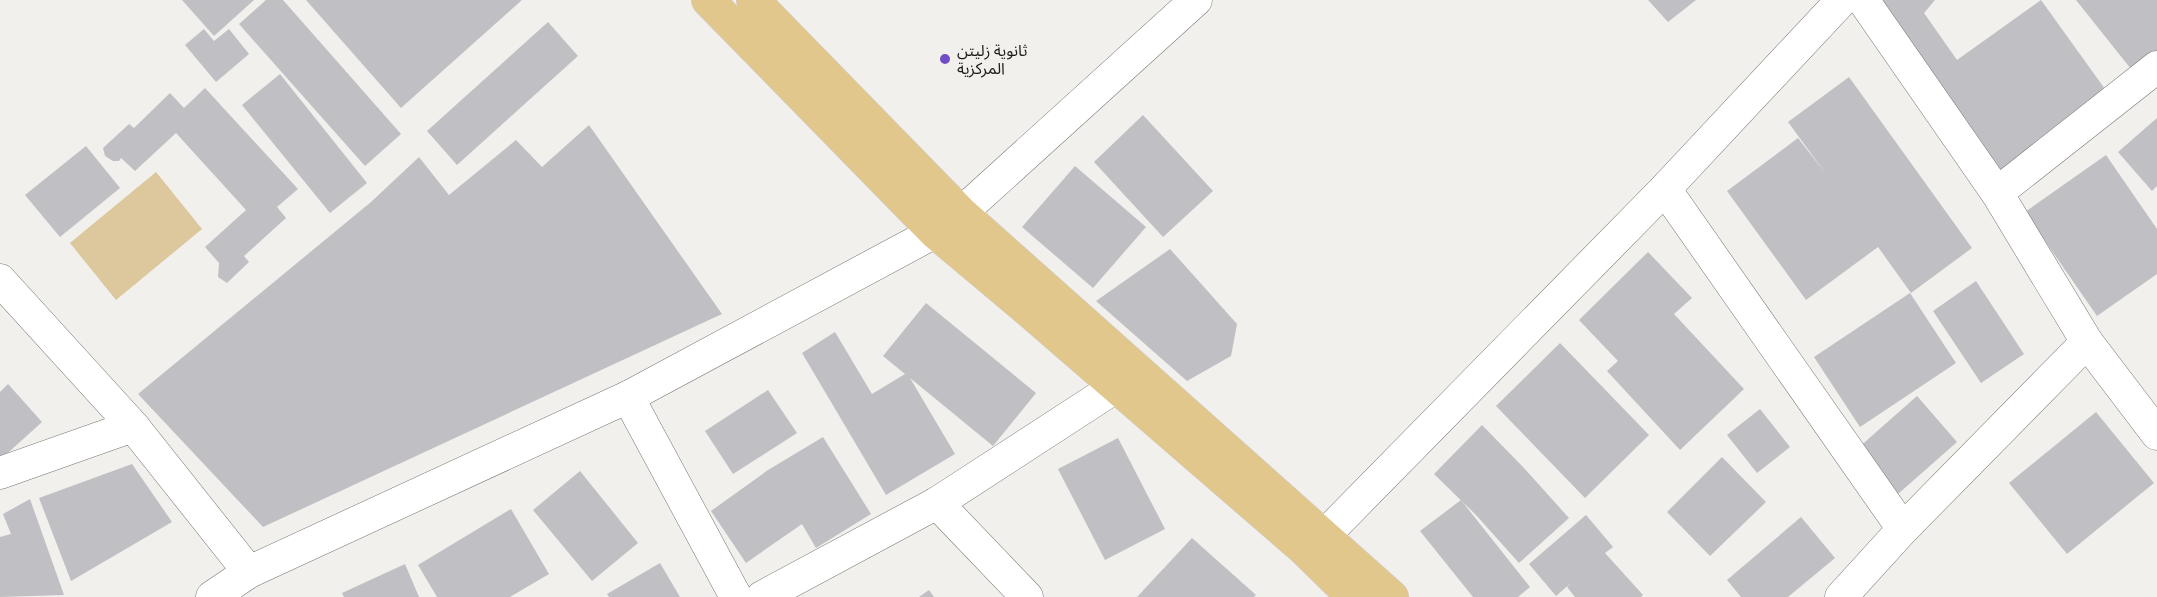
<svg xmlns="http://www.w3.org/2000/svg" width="2157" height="597" viewBox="0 0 2157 597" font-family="'PT Sans Narrow','Noto Sans Arabic',sans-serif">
<rect width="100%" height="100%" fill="#f2f0ec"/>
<path fill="#ddc79c" d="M156,172L202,229L116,300L70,243Z"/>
<g fill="#c0bfc4">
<path d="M182,0H254L214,36Z"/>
<path d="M266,0H283L401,134L365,166L239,24Z"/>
<path d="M306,0H522L401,108Z"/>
<path d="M1648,0H1696L1668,22Z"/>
<path d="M1883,0H1935L1924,13L1957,60L2041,0L2110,96L2000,175L1877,4Z"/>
<path d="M2076,0H2157V56L2135,74Z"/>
<path d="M548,22L578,56L457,165L427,131Z"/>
<path d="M204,29L214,41L229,29L249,54L216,82L185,45Z"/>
<path d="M280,74L367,183L330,213L242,105Z"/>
<path d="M1849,77L1972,248L1911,293L1878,247L1806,300L1727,191L1798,138L1826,174L1788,122Z"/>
<path d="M205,88L298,189L277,207L286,218L244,256L249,262L227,283L218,277L219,263L205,247L246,210L176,133L135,171L121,158L119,161H113L105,156L103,148L129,124L134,128L170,93L184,108Z"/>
<path d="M1143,115L1213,191L1163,237L1094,162Z"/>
<path d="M2157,118V186L2152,191L2118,152Z"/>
<path d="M589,125L722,314L263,527L138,394L371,202L419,157L449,195L516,140L542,167Z"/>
<path d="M86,146L120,188L60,237L25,195Z"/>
<path d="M2106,155L2157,229V274L2097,316L2025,212Z"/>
<path d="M1075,166L1146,227L1093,288L1022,227Z"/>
<path d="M1170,249L1237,324L1231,356L1187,381L1096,301Z"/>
<path d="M1648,252L1692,298L1674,314L1744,389L1680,450L1607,371L1618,361L1579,320Z"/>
<path d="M1976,281L2024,354L1981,383L1933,311Z"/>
<path d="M1910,293L1956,363L1860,427L1814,357Z"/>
<path d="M926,303L1036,393L993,446L910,378L955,454L886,495L802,353L835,332L872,394L905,374L883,356Z"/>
<path d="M1560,343L1649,435L1585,498L1496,406Z"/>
<path d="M8,384L42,422L0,460V392Z"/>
<path d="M768,390L797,433L733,474L705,431Z"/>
<path d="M1917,396L1957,442L1898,494L1857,449Z"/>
<path d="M1760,409L1790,447L1757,473L1727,435Z"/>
<path d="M2096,412L2154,483L2067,554L2009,483Z"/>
<path d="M1482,425L1523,467L1569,518L1519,563L1476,515L1434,474Z"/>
<path d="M823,437L871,514L816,548L802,524L746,563L711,511L768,470Z"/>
<path d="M1118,438L1165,529L1105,560L1058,469Z"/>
<path d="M1722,457L1766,502L1710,556L1667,512Z"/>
<path d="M132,464L172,522L71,581L39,498Z"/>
<path d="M580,471L638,543L592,581L533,510Z"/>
<path d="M30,499L64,595L0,597V537L11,534L3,514Z"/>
<path d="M1461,500L1530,587L1518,597H1473L1420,531Z"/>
<path d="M511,509L549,574L510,597H437L418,565Z"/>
<path d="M1586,515L1613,547L1605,553L1643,595L1641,597H1575L1567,587L1572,582L1556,596L1529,564Z"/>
<path d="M1801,517L1835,558L1788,597H1741L1727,580Z"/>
<path d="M1192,538L1256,595L1254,597H1137Z"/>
<path d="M660,563L680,597H609L607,594Z"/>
<path d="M405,564L419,597H344L342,593Z"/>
<path d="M929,590L934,597H919Z"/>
</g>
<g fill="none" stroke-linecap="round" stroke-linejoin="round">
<g stroke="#777672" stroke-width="33">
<g id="minor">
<path d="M1863,0L1997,193L2087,342L2157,434"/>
<path d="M1665,189L1903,529"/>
<path d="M1997,193L2157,67"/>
<path d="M0,280L133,426L249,572"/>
<path d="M628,397L736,597"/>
<path d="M0,473L133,426"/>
<path d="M937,503L1027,597"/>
<path d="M1324,536L1665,189L1842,0"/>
<path d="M212,597L249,572L628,397L935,232L961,213L1196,0"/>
<path d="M762,597L937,503L1117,386"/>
<path d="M1841,597L1903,529L2087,342"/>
</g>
</g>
<g stroke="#cecdcd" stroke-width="34">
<g id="major">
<path d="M708,0L935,232L1028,310L1304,549L1353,597"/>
<path d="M753,0L961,213L1392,597"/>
</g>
</g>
<use href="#minor" stroke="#fff" stroke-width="32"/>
<use href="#major" stroke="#e1c78c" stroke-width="33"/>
</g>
<circle fill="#704dc7" stroke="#f2f0ec" stroke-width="2" cx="945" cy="59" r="6"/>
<g text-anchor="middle" stroke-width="5" stroke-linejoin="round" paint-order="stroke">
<g font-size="16" fill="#1e1d1c" stroke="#f2f0ec" text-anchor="start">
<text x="957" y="56">ثانوية زليتن<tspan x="957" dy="18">المركزية</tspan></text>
</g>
</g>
</svg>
